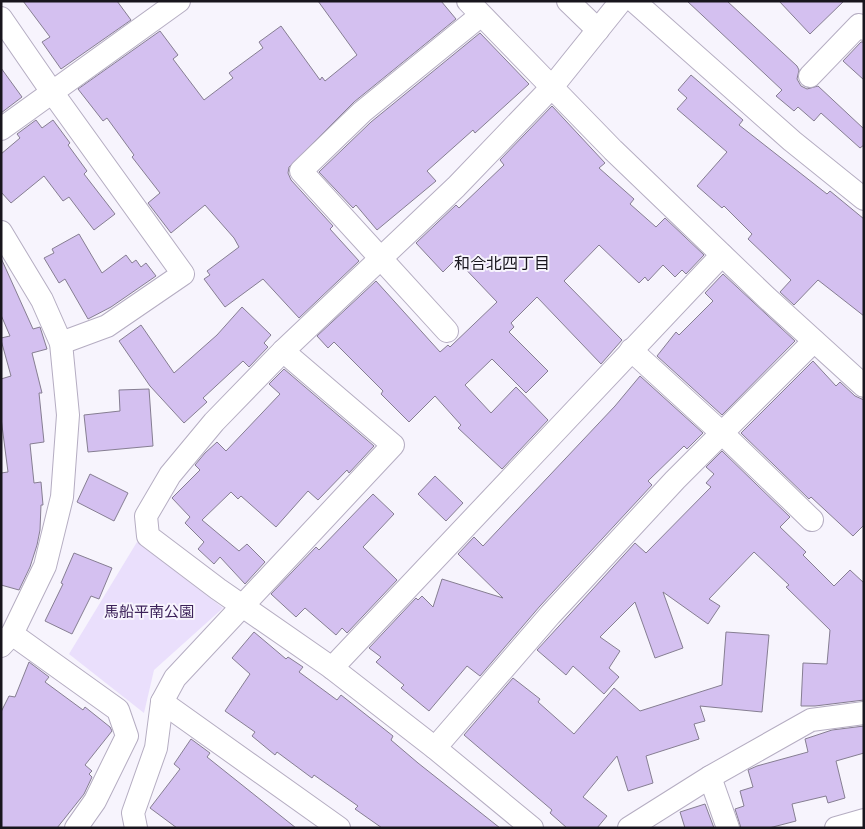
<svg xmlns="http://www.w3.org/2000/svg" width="865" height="829" viewBox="0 0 865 829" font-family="Figtree,'Noto Sans JP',sans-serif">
<rect width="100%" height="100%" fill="#f7f4fd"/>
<path fill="#eadffc" d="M137,542L223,608L154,670L144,713L69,654Z"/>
<g fill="#d4c0f0" stroke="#867e92">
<path d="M23,1H117L131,20L61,69L42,42L50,37Z"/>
<path d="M318,1H441L456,19L354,102L289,167L288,173L291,180L333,226L330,229L359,261L299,318L263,279L225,307L204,279L210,275L207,271L239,247L234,238L205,205L171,233L148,203L160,193L132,157L134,155L107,118L103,121L78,89L160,31L178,55L173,59L204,100L233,78L229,73L263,48L259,42L281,26L320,80L322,77L325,81L357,55Z"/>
<path d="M687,1H727L797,66L799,70L797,79L801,86L807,89L818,86L864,129V145L860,148L821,113L814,121L798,107L794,111L776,96L782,90Z"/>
<path d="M779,1H844L810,34Z"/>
<path d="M480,33L529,84L475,133L473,130L427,171L436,181L377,230L356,205L353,208L319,172L371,122Z"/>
<path d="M861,42H864V80L843,61Z"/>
<path d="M1,68L22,97L1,113Z"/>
<path d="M691,75L743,120L739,125L827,194L830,191L864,219V316L818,280L794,305L780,292L791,280L748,239L752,234L724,206L722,208L697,186L727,152L677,109L687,98L678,90Z"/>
<path d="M552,106L605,163L599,168L634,199L630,204L656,227L665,218L704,255L686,274L682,270L675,277L663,265L648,281L645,277L639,283L599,245L564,281L622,340L601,364L537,297L511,323L514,327L509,332L548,371L526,393L492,359L465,385L491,413L516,387L548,420L502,469L458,428L461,425L435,396L409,422L381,394L383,391L334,342L328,348L317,336L376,281L440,352L448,345L450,347L497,302L456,259L443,272L416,243L456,205L459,208L504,165L500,160Z"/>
<path d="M36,120L42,128L53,120L70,143L68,145L87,171L84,174L115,214L94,230L69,197L63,201L44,176L11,203L1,192V154L20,138L17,134Z"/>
<path d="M79,234L102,273L126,255L132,263L136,260L141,267L146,263L156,276L111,307L88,319L65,279L59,283L44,258L54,253L52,249Z"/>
<path d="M1,258L33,329L40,327L47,349L32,353L42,393H39L44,442L30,444L34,483L41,482L43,505H41L40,530L37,545L30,567L19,590L1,585V473L8,472L1,418V379L11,376L1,340V338L10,336L1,315Z"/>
<path d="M723,274L795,341L722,415L657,356L676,332L679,335L713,301L705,293Z"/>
<path d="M242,307L271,335L264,343L268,347L249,367L243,361L203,398L207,402L184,423L150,386L119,341L141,325L174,373L217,335Z"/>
<path d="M813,361L836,386L840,382L855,396L864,400V525L853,536L811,497L809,499L741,433Z"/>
<path d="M284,369L374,446L349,473L347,470L318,500L308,491L276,527L241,496L238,499L231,492L202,520L239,551L247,544L265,562L245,584L220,557L214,564L198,549L204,542L185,523L190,517L172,498L200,470L195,465L205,453L217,442L226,451L280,394L269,384Z"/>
<path d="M640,376L703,433L687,449L684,446L648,481L652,485L540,606L480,676L467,666L429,711L401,688L404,685L376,662L381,657L369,648L416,598L418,600L422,596L433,607L442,579L503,598L458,554L474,537L483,546L615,406Z"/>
<path d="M149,389L153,446L88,452L84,415L120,411L119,390Z"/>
<path d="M722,451L790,517L780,527L806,552L803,555L834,586L850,570L864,583V700L815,706H801L803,663L827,664L830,630L786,587L789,585L754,552L709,599L720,606L708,624L663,592L683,648L655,658L635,602L600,637L620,651L609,668L619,677L604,694L573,666L566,675L537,650L635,543L646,553L711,487L706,483L714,474L706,467Z"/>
<path d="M90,474L128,493L114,521L77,502Z"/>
<path d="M435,476L463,503L446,521L418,494Z"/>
<path d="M373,494L394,514L363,547L397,580L347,633L342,628L336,635L305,608L296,617L271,594L316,547L319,550Z"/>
<path d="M74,553L112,568L99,599L91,596L72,634L45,621L63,584L61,583Z"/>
<path d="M254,632L286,659L288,657L303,667L299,672L337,700L341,695L393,736L391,740L418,763L500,828H382L355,809L358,806L314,775L312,778L277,752L275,755L252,736L255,732L225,711L250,674L232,658Z"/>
<path d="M726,632L769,635L762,712L700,706L705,721L694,724L699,739L646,756L653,783L628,791L617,756L583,797L607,816L597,828H567L550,813L552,810L464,735L513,678L540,699L538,702L574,734L614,688L640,711L722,685Z"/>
<path d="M29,662L49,677L45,682L83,710L85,707L110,727L112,731L85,765L92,771L89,774L92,777L84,794L57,828H1V712L9,696L15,697Z"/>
<path d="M864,726V753L836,761L845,798L828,803L826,796L792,804L796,821L769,828H741L735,809L744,806L740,791L753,787L748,770L757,766L808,752L805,739L832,730Z"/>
<path d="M191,739L210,753L207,757L296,828H177L150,808L180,769L174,764Z"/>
<path d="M705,804L714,828H685L680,812Z"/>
</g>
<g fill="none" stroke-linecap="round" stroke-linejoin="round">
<g stroke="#b5adc2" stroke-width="24">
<g id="street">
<path d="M468,1L613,150L767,298L864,386"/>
<path d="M568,1L598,30"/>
<path d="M634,1L792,141L864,199"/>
<path d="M1,18L52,92L183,274L107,326L61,343"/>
<path d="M810,76L859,25L864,29"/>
<path d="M1,129L179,1"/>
<path d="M1,232L42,300L61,343L68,415L62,497L45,566L12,634L1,646"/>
<path d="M447,331L301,171L362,112L480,16"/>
<path d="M631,350L722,433L812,520"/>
<path d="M12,634L118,710L127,736L95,801L76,828"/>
<path d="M332,668L722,255"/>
<path d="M162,702L339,828"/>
<path d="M435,748L550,615L675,480L814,341"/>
<path d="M710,777L728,828"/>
<path d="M136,828L133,813L156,748L162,702L175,678L393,445L283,351"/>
<path d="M532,828L435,748L332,668L218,589L148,536L146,516L170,475L214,422L283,351L456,187L552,87L621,1"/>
<path d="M629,828L710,777L811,720L864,713"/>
<path d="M836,828L864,820"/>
</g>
</g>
<use href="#street" stroke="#fff" stroke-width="22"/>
</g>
<g text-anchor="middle" stroke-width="4" stroke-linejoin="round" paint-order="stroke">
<g font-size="15" fill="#3c2159" stroke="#f7f4fd">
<text x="149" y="617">馬船平南公園</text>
</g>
<g font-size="16" fill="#18151d" stroke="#f7f4fd">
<text x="502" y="269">和合北四丁目</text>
</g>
</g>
<rect width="865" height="829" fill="none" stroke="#18151d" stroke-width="5"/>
</svg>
